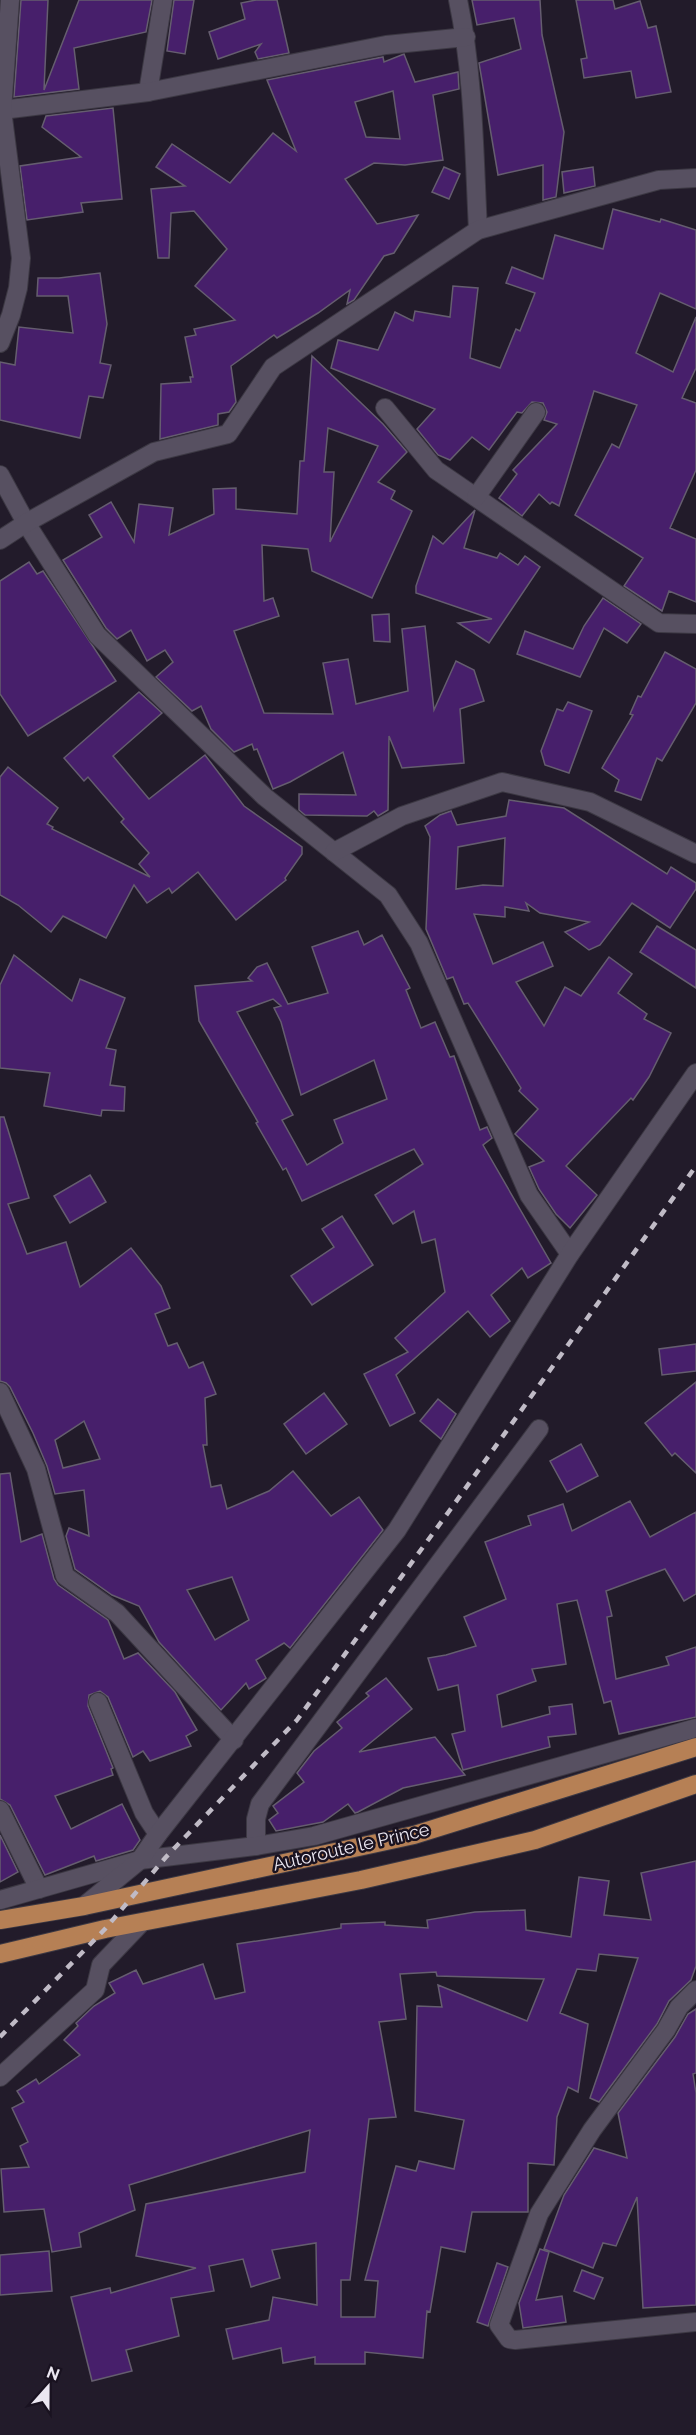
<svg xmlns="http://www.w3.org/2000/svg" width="696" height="2435" viewBox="0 0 696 2435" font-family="Raleway,sans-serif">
<rect width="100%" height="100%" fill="#221b2a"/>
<g fill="#471f6b" stroke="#655d6f" stroke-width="1.5" fill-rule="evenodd">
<path d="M21,0H48L44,90L79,0H152L146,32L74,48L79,89L14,97Z"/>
<path d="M174,0H194L185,54L167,51Z"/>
<path d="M256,0H277L289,53L258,59L255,52L261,44L218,59L209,32L245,19L241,3Z"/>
<path d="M472,0H540L542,35L564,132L556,197L543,200V165L498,175L479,63L521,49L514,18L477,25Z"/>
<path d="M576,0H613L615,9L640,1L648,28L656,26L671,92L636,98L631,71L584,78L581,59L587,58Z"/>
<path d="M404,54L415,82L458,72L459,89L433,95L443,160L405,165L374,163L345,179L377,224L418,215L394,253L384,256L354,300L347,304L350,290L318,313L277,338L274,335L231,366L236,402L229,412L218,414V425L160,439L161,384L191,382L190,377H193L185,337L196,335L194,329L235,320L195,286L227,249L194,211L171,213L169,258H158L151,189L185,186L156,167L172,144L230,183L273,133L296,151L267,80L383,57L384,62ZM393,91L400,139L366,137L355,102Z"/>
<path d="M113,108L122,199L81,203L83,212L27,220L20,166L81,157L42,127L46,116Z"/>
<path d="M444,167L460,174L449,199L432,192Z"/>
<path d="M593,167L595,186L564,193L562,172Z"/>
<path d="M613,209L660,222L661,219L696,230V309L660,293L636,353L673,372L696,317V368L682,398L696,403V470L670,528L696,539V602L669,591L662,611L624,586L643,558L575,515L612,444L619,448L637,405L594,391L559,506L552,502L550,504L539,494L522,516L499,498L517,474L513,470L557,424L544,420L547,412L543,403L532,402L522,413L517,412L489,450L472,437L450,460L438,455L417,429L435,409L331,368L338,340L378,350L395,312L413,321L415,311L450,317L453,286L478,288L470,358L500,368L516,329L520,331L535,293L506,283L512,267L543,279L555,235L603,249Z"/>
<path d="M100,273L107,324L100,363L111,365L103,398L89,396L80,438L0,420V362L15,365L19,327L73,333L68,296H37L38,278H59Z"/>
<path d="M312,356L383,424L407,452L378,482L395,491L391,499L412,511L372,598L312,571L308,549L262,545L264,601L273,598L279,616L234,631L264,713L333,714L323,663L348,659L356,704L408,691L402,629L425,626L434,710L456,661L474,670L484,701L460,709L464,763L402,768L389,736L388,810L378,816L374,811L367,816L305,815L299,810V794L356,795L343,752L290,782L273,789L257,749L254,750L252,744L234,752L211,729L201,706L192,711L156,677L173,662L165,650L147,661L131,630L117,639L106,628L63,560L102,537L89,515L111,502L134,542L139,504L173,508L169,535L214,514L213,489L236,488V509L297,514L300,461H304ZM328,428L378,446L330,542L334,472H324Z"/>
<path d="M475,510L464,548L497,558L500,553L518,565L525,556L540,567L489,643L458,623L492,619L416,593V586L433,536L443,544Z"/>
<path d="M29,562L37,574L43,571L116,681L28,736L0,694V581Z"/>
<path d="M603,598L641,624L627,643L604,628L580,677L517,654L525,631L573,649L584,626Z"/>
<path d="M389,614L390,642L374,641L372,615Z"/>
<path d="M665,652L696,669V703L662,761L657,758L641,800L615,791L619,780L602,768L633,715L630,714L638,696L641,697Z"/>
<path d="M139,692L162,713L113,756L149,799L205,755L244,806L302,847V854L285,878L286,880L236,920L198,872L172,893L169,888L147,903L134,885L106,938L63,916L51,932L18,905L0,895V777L8,767L58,808L47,824L53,827L52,829L150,877L139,864L149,853L121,822L124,819L88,777L84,781L64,758Z"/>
<path d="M568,702L592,711L569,773L545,765L541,751L557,709L563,711Z"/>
<path d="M509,800L564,808L667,874L671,867L696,883V889L670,928L632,903L600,945L589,950L565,932L589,922L540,913L526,903L529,911L505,907V917L474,914L493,964L543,942L553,966L516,982L544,1026L565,987L581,996L609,957L632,974L618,993L647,1014L644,1019L671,1033L649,1077L633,1100L631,1098L566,1166L597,1195L570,1228L556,1214L539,1189L529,1167L544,1161L515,1134L538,1109L519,1091L521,1088L468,1003L464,1004L453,977L447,979L426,929L430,837L425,826L440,815L451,811L457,825L506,816ZM505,838L503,886L483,885L456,889L458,847Z"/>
<path d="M657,926L696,950V988L640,952Z"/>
<path d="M358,931L364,945L382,935L410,988L406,990L421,1028L435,1022L450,1057L454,1056L480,1130L487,1127L492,1138L483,1145L551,1263L528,1278L522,1268L491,1295L510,1321L490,1337L468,1311L396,1375L415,1413L390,1426L364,1374L408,1352L395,1338L445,1292L435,1239L422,1243L414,1211L393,1224L375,1195L423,1164L414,1149L302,1201L286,1168L283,1170L256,1123L258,1122L199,1021L195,986L252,981L248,978L257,967L267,963L288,1004L328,993L312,947ZM273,999L281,1006L274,1008L281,1022L301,1095L374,1060L387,1099L334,1120L343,1143L307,1165L282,1120L293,1115L237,1012Z"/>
<path d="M14,955L72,1001L80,979L125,998L106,1048L116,1050L110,1085L125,1087L124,1111L102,1110L101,1116L44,1106L50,1073L0,1068V985Z"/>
<path d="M0,1117H4L29,1198L8,1204L27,1254L66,1242L80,1287L131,1248L161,1286L170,1308L155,1314L168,1346L177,1343L189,1368L203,1362L216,1394L205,1398L207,1445H203L211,1487L221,1485L227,1509L269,1491L293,1471L331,1516L359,1497L383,1530L290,1648L284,1643L256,1660L266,1678L265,1679L249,1689L246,1683L221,1710L159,1642L139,1606L112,1595L75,1569L66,1536L69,1528L89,1536L84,1490L55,1494L47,1466L33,1433L10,1387L6,1383L0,1381ZM84,1421L100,1459L63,1468L55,1440ZM232,1577L249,1620L215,1640L187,1590Z"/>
<path d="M90,1175L106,1202L70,1223L54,1196Z"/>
<path d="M342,1216L373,1265L312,1305L291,1276L334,1247L322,1229Z"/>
<path d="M696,1344V1371L662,1375L659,1349Z"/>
<path d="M696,1382V1473L675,1453L672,1456L645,1423Z"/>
<path d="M324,1393L347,1424L306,1454L284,1424Z"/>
<path d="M438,1399L456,1414L441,1439L420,1421Z"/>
<path d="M581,1444L598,1476L567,1492L550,1461Z"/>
<path d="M10,1473L21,1542L42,1534L54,1579L58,1585L108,1620L124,1659L138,1653L175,1692L197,1730L186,1736L191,1746L150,1761L143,1751L133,1757L108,1697L100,1691L89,1695L88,1706L113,1768L111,1769L113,1775L55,1796L71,1829L122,1804L140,1840L133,1850L96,1861L94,1856L45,1875L10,1805L0,1799V1474Z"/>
<path d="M630,1501L650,1537L696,1512V1594L684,1601L665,1569L606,1591L612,1616L607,1617L616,1679L669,1665L666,1657L696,1647V1717L619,1734L611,1701L604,1703L577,1600L557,1604L566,1664L532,1669L536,1681L497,1695L502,1727L550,1714L549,1707L572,1704L576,1734L548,1737L550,1747L463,1770L452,1734L465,1731L458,1685L438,1690L428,1658L446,1655L476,1646L464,1617L506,1599L485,1542L531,1525L528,1516L563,1504L572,1531Z"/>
<path d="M386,1678L412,1709L359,1752L435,1737L465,1775L403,1788L358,1812L355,1813L348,1804L323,1822L276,1831L269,1820L278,1813L273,1806L304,1782L297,1773L314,1751L342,1728L337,1722L369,1696L366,1693Z"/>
<path d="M0,1835L18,1872L0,1882Z"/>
<path d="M696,1861V1966L691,1980L669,2001L657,2024L599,2102L590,2098L638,1958L599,1954L596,1971L577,1969L560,2013L588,2024L578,2092L568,2087L557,2117L554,2165L528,2163V2212H472L465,2252L441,2247L430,2312L427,2311L423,2358L365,2352V2364H315V2357L283,2363L281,2348L233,2359L226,2329L269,2320L273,2297L317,2305L316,2243L272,2250L280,2278L251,2287L243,2259L209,2266L214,2291L171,2298L179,2336L126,2350L132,2371L92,2381L71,2297L110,2288L111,2293L196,2268L136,2256L146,2204L305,2172L310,2130L129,2185L135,2210L79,2233L81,2247L52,2252L44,2209L4,2212L1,2169L29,2167L20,2146L28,2142L12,2108L24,2102L17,2091L36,2079L39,2084L80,2055L64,2040L78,2026L76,2023L94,2006L115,1993L109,1983L136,1970L143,1984L203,1964L215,1999L245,1992L237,1944L341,1928V1924L385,1922V1925L428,1928L427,1920L475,1912L525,1910L526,1930L571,1937L579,1877L609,1881L604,1915L651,1920L641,1873ZM436,1972L437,1976L544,1979L527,2021L438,1985L442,2007L417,2006L415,2111L464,2120L454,2169L419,2161L416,2171L396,2166L365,2280L378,2281L375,2317H341V2280H350L369,2119L396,2117L379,2022L406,2019L400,1974Z"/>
<path d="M696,2009V2073L693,2074L696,2093V2305L643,2308L637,2197L616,2246L603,2243L593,2268L544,2249L564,2195L594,2148L627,2158L618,2113L675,2037L688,2014Z"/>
<path d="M540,2249L549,2252L536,2300L562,2296L566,2322L523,2328L519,2303Z"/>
<path d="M49,2251L52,2291L0,2295V2255Z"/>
<path d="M497,2263L508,2267L488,2326L477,2322Z"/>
<path d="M582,2270L603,2278L594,2299L574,2291Z"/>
</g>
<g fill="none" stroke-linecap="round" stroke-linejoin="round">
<g stroke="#3c3843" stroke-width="20">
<g id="street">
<path d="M458,0C474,76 474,153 478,230"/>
<path d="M148,92L163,0"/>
<path d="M2,110L148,92L386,45L466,37"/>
<path d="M0,343L11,315L18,288L21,258L2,110L10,0"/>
<path d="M385,408L436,470L659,623L696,624"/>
<path d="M0,475L26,523L97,635L265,797L388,895L419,943L529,1195L570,1254"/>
<path d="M476,497L536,412"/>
<path d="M0,540L26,523L154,452L228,434L273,367L478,230L659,180L696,178"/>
<path d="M334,852L402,816L502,782L590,802L696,854"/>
<path d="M0,1392L36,1469L65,1576L117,1613L234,1740"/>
<path d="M98,1702L144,1813L158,1834"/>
<path d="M0,1810L39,1889"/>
<path d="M256,1846V1819L260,1804L539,1429"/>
<path d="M0,1900L140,1860L256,1846L314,1836L696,1728"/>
<path d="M84,1906L140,1860L158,1834L397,1530L570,1254L696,1073"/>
<path d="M696,1990L679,2007L666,2030L592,2130L539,2214L499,2325L509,2339L515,2340L696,2322"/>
<path d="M0,2077L95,1990L101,1965L140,1924"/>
</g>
</g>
<g stroke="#3c3843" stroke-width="20">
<g id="primary">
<path d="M0,1920L84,1906L414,1835L696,1747"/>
<path d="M0,1954L105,1929L361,1880L535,1840L696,1784"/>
</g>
</g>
<use href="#street" stroke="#575061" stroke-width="18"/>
<use href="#primary" stroke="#b68055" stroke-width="18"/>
<path stroke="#c0bbc6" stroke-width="4.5" stroke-dasharray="8 8" stroke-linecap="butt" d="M0,2037L105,1929L166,1857L297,1720L450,1510L696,1166"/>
</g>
<g text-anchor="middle" stroke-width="5" stroke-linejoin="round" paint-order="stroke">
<g font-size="18" fill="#ebe7f1" stroke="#191220">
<text transform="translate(351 1847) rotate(-13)" y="6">Autoroute le Prince</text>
</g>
</g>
<g transform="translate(48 2387) rotate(21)" stroke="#191220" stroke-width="4.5" paint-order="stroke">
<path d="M0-4.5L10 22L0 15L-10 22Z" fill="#ebe7f1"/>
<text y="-9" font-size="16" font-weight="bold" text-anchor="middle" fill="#ebe7f1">N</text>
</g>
</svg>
